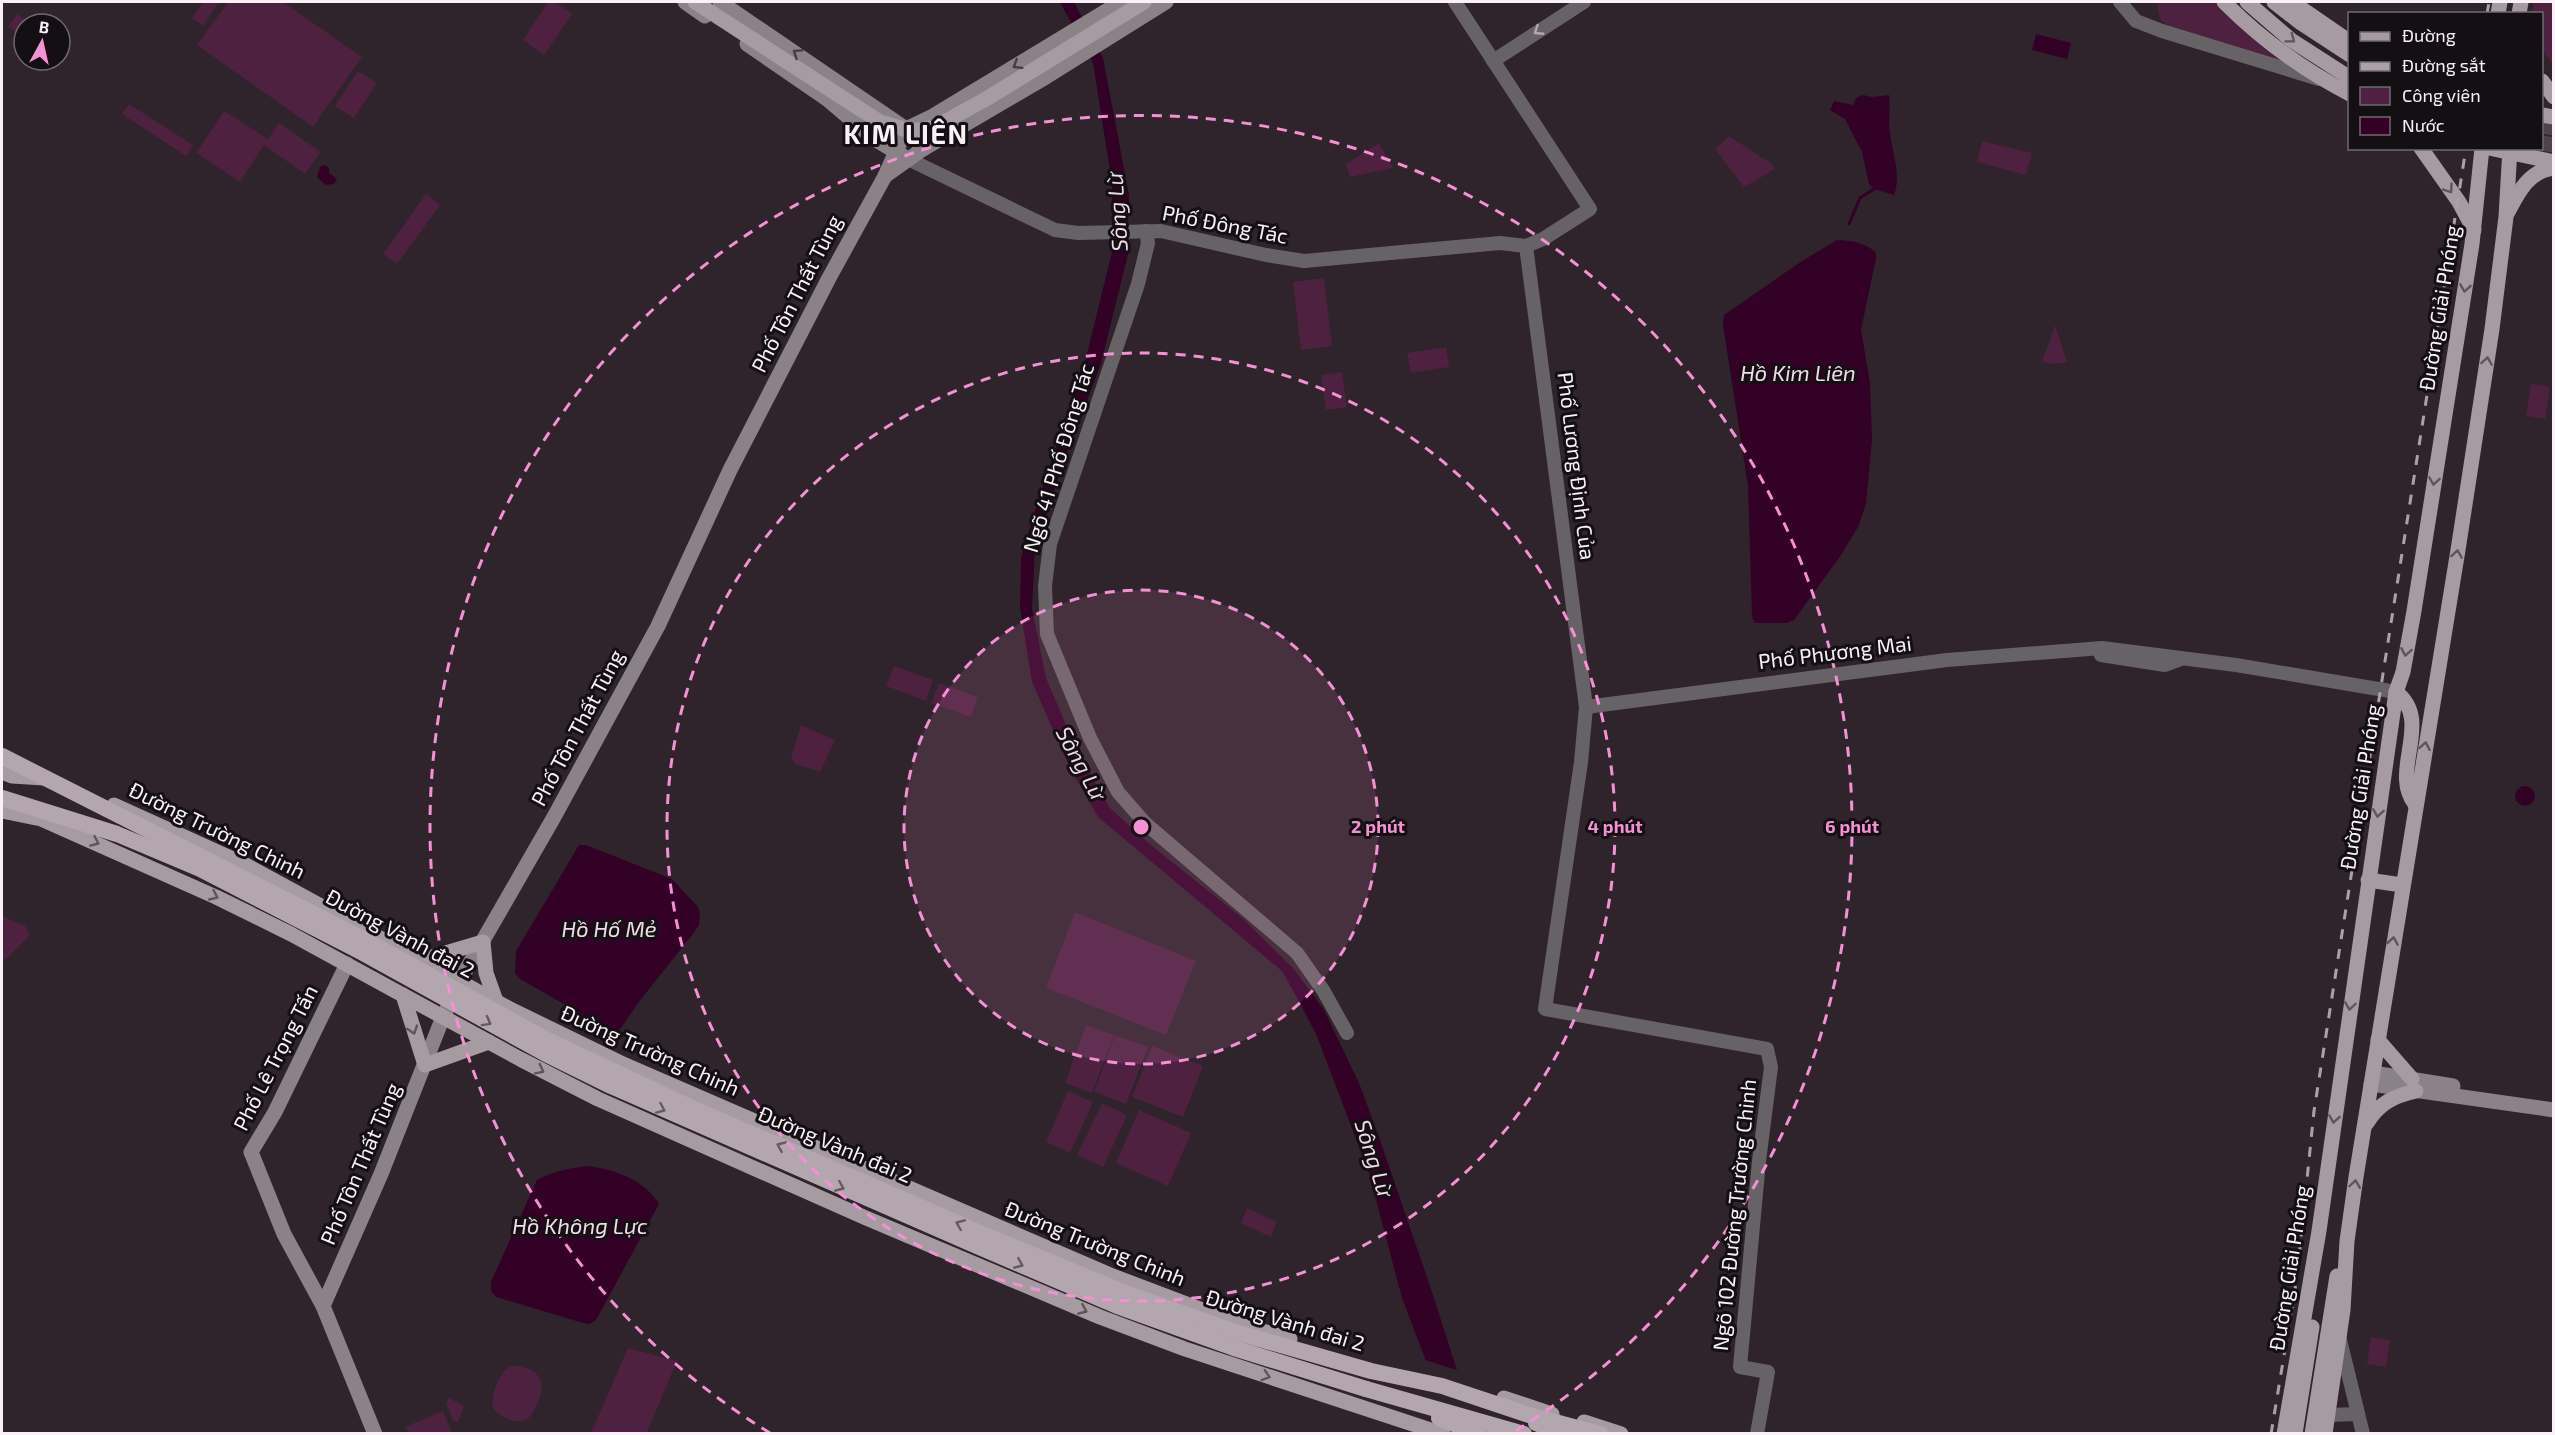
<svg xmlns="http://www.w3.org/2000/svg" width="2555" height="1435" viewBox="0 0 2555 1435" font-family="'Exo 2',sans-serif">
<rect width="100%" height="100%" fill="#2f242b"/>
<g fill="#4d213f">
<path d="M203,2L218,3L203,26L192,18Z"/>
<path d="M228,2H283L362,57L313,127L197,45Z"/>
<path d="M548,2H554L572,14L544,55L523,40Z"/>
<path d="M2160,2H2216L2283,61L2167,25L2160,19L2157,5Z"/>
<path d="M2534,2H2553V65L2542,50V14L2532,13Z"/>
<path d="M17,14L32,24H24V38L8,27Z"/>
<path d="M358,71L377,83L354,118L335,106Z"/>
<path d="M129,104L193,145L186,156L122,114Z"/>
<path d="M224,111L268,139L279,123L321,152L305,174L264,145L240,182L196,153Z"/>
<path d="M1729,136L1772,164L1775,169L1744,187L1715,149Z"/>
<path d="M1982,141L2032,153L2026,175L1977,162Z"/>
<path d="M1379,143L1393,168L1350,177L1346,164Z"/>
<path d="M426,194L440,205L397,264L383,254Z"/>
<path d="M1324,278L1332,346L1301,350L1293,282Z"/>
<path d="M2055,325L2067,362L2052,364L2042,362Z"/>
<path d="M1446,347L1449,367L1411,373L1407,353Z"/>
<path d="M1342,372L1347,407L1326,410L1321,375Z"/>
<path d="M2531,384L2550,387L2545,419L2526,416Z"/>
<path d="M894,666L933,680L926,701L886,686Z"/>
<path d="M939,683L978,697L971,717L931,703Z"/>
<path d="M801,725L835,740L820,772L794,763L791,758Z"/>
<path d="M1075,912L1196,961L1166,1035L1046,988Z"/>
<path d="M2,916L25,926L30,935L5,960L2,958Z"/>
<path d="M1086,1025L1114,1035L1092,1093L1065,1083Z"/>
<path d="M1115,1035L1148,1047L1126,1104L1094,1092Z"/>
<path d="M1152,1046L1203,1066L1183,1117L1132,1097Z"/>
<path d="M1068,1091L1093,1102L1070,1153L1046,1142Z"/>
<path d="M1102,1103L1127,1115L1103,1167L1077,1155Z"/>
<path d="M1139,1110L1191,1133L1168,1186L1116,1163Z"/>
<path d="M1247,1208L1277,1222L1271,1237L1241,1223Z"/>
<path d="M2371,1337L2390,1340L2386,1367L2367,1364Z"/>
<path d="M628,1348L677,1361L647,1432L649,1433H591Z"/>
<path d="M511,1366C536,1366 548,1379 538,1402C534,1410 532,1417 524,1421C513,1423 499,1417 493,1408C490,1395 499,1373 511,1366Z"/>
<path d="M449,1398L464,1406L458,1422L453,1421L446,1403Z"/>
<path d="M443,1411L452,1433H408L405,1427Z"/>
</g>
<g fill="#330026">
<path d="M1060,2H1074L1103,58L1129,195V250L1100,367L1063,463L1035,551L1032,608L1046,678L1079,755L1110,808L1152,846L1241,917L1294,969L1324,1010L1359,1083L1379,1137L1433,1295L1477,1433H1447L1424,1356L1402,1298L1369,1173L1316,1034L1300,1003L1282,971L1098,817L1069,766L1032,682L1020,608L1021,558L1033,516L1086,358L1112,252V183L1093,63Z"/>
<path d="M2036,34L2071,43L2067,59L2032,50Z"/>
<path d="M1863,95L1872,97L1889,95C1891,108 1888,121 1890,133C1892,153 1902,175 1894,195L1874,189L1869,184L1862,152L1845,119L1830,110L1834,101L1853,105L1856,98Z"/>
<path d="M325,165L329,168V173L337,179L334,184L326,185L317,177L320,167Z"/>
<path d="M1837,240C1850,240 1867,243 1876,253V258L1861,330L1870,383L1872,439L1866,504L1858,527L1841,555L1794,620L1787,623H1755L1752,617L1748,486L1723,325L1724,315L1802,261Z"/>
<circle cx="2525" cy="796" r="10"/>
<path d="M579,845H586L672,879L698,907L700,914L699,925L692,935L638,1003L617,1034L520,979L515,973L516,951Z"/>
<path d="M588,1166C616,1170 643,1179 659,1204L596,1320L590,1324L583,1323L496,1297L491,1291V1282L537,1180C554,1171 569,1168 588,1166Z"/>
</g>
<g fill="#2f242b">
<path d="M1132,214V246H1109V215Z"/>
<path d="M1422,1359L1460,1371L1480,1434H1443Z"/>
</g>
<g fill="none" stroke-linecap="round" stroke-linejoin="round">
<path stroke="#330026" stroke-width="3" d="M1849,224L1860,198L1874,189"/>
<g stroke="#4d4349" stroke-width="15" stroke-dasharray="15 8" stroke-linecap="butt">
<path d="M2542,126L2554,128"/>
<path d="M2542,143L2554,145"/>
</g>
<g stroke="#676265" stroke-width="14">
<path d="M2120,2L2136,21L2162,31L2319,79"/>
<path d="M1493,61L1584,2"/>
<path d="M908,159L1055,230L1078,233L1161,231L1266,255L1304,261L1500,243L1526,246L1543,239L1590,209L1455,2"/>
<path d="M1146,231L1148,243L1138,284L1050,544L1045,586L1047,634L1090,738L1118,792L1145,823L1297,953L1323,990L1347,1033"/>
<path d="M1526,246L1586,707L1581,762L1545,1009L1767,1049L1771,1067L1759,1161L1740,1367L1768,1372L1757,1434"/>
<path d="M2101,655L2165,665L2181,659"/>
<path d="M1586,707L1947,660L2102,648L2236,665L2396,692"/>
<path d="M2340,1340L2363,1434"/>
<path d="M2327,1415L2358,1414"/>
</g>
<g stroke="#8b8288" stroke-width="15">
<path d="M685,2L705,16"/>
<path d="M720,2L906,129L923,149"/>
<path d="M747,44L827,99L873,138L903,156"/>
<path d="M885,176L923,149L1046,77L1166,2"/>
<path d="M347,964L275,1112L251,1152L284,1234L323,1306L375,1434"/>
<path d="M2373,1073L2453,1086"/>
<path d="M2371,1084L2554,1110"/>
<path d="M323,1306L381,1174L443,1017L466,970L554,817L658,626L730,470L829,278L885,176L906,129L933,116L1121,2"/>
</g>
<g stroke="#a79ba2" stroke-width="15">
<path d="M2224,2C2260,38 2303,70 2350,94"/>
<path d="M2247,2L2291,40L2350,78"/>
<path d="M2274,2L2301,23L2350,55"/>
<path d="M2292,2L2350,42"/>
<path d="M2498,14L2500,2"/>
<path d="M2519,14L2521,2"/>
<path d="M2542,81L2554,97"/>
<path d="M2542,115L2554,117"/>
<path d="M2421,148L2459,202L2474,230"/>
<path d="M2489,148L2554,162"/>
<path d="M2508,212C2519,191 2529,171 2554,168"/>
<path d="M2396,692C2434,721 2389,771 2415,804"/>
<path d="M2,772L12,776L44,778"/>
<path d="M114,805L244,864L510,1009L625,1065L1110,1275L1242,1325L1290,1339"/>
<path d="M26,809L41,819L216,897L291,934L520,1059L598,1099L866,1218L1100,1317L1185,1349L1443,1434"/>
<path d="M2,811L36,818"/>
<path d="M2368,880L2402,885"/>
<path d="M422,960L483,942L486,973L496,1001"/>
<path d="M403,995L425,1065L489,1042"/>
<path d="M2378,1040L2412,1079"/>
<path d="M2367,1123C2379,1103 2394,1096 2416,1091"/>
<path d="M1504,1398L1552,1414"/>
<path d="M1584,1422L1621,1434"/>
<path d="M2284,1434L2319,1231L2396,692L2403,672L2414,611L2472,244L2482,148"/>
<path d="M2295,1434L2312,1327"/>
<path d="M2312,1434L2337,1276"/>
<path d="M2325,1434L2343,1310L2347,1241L2356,1177L2458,550L2492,329L2506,217L2510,148"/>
</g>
<g stroke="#b4a6ae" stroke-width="16">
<path d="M1366,1389L1524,1434"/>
<path d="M1439,1418L1479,1434"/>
<path d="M1536,1423L1564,1434"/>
</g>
<g stroke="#aba2a8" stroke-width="3" stroke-dasharray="10 10" stroke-linecap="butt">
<path d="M2487,14L2489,2"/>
<path d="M2271,1434L2297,1277L2314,1111L2466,148"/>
</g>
<path stroke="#a79ba2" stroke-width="15" d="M695,2L880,122L907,130H920L935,127L986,99L1144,2"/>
<g stroke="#b4a6ae" stroke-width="16">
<path d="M2,756L367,941L547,1040L692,1108L985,1235L1123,1292L1235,1332L1371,1371L1442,1386L1529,1415L1600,1434"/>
<path d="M2,798L117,834L200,869L363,953L546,1054L611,1086L979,1247L1117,1306L1234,1348L1366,1389"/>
</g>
</g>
<defs><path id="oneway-chevron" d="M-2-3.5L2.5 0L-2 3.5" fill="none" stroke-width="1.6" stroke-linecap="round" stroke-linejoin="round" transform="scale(1.5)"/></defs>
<use stroke="#b0aaae" href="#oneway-chevron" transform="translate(1538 31) rotate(147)"/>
<g stroke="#5e555a">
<use href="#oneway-chevron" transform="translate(2291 39) rotate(37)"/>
<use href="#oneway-chevron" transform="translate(2449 189) rotate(55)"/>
<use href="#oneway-chevron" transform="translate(2465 288) rotate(99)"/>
<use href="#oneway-chevron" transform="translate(2487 361) rotate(-81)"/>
<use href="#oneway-chevron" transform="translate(2434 481) rotate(99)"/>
<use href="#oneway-chevron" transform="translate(2457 554) rotate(-81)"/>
<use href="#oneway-chevron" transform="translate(2406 652) rotate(100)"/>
<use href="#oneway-chevron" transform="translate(2425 746) rotate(-80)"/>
<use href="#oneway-chevron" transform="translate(2378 813) rotate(99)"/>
<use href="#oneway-chevron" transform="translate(95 842) rotate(24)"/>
<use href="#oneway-chevron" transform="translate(214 896) rotate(25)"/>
<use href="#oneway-chevron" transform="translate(2393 941) rotate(-81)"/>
<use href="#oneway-chevron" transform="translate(2350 1006) rotate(98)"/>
<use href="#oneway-chevron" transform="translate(413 1030) rotate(72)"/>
<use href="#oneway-chevron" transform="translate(540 1070) rotate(27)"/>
<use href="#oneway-chevron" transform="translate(2334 1119) rotate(99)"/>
<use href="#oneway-chevron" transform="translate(2355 1184) rotate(-82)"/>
<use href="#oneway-chevron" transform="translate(1083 1310) rotate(23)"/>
<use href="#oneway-chevron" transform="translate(1266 1376) rotate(18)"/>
</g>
<g stroke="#443d41">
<use href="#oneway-chevron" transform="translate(797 53) rotate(-146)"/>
<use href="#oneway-chevron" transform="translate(1017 65) rotate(148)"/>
</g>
<g stroke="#645a60">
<use href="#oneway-chevron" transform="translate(487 1022) rotate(29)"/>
<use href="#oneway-chevron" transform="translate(661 1109) rotate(24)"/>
<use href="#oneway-chevron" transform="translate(781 1146) rotate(-157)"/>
<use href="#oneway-chevron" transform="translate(840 1187) rotate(23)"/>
<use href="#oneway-chevron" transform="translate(960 1224) rotate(-157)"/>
<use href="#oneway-chevron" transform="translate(1019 1264) rotate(23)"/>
</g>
<circle cx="1141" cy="827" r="237" fill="#f491d4" fill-opacity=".12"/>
<g fill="none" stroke="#f491d4" stroke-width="3" stroke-dasharray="10 8">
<circle cx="1141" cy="827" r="237"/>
<circle cx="1141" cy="827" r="474"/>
<path d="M770 1433A711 711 0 1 1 1512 1433"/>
</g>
<g text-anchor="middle" stroke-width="6" stroke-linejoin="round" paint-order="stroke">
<g font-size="21" fill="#f9f1f6" stroke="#140f12">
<text transform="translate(1225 225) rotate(11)" y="7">Phố Đông Tác</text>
<text transform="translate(797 294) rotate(-63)" y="7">Phố Tôn Thất Tùng</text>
<text transform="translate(2440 308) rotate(-81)" y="7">Đường Giải Phóng</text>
<text transform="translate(1059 458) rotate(-73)" y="7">Ngõ 41 Phố Đông Tác</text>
<text transform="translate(1576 466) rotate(83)" y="7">Phố Lương Định Của</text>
<text transform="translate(1835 653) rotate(-7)" y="7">Phố Phương Mai</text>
<text transform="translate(578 728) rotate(-62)" y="7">Phố Tôn Thất Tùng</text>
<text transform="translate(2361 787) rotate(-81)" y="7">Đường Giải Phóng</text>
<text transform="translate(217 831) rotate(26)" y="7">Đường Trường Chinh</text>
<text transform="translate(400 934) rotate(28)" y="7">Đường Vành đai 2</text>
<text transform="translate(650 1051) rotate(24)" y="7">Đường Trường Chinh</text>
<text transform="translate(276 1058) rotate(-63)" y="7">Phố Lê Trọng Tấn</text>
<text transform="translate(835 1145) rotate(23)" y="7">Đường Vành đai 2</text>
<text transform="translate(361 1164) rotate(-67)" y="7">Phố Tôn Thất Tùng</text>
<text transform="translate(1735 1215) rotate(-84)" y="7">Ngõ 102 Đường Trường Chinh</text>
<text transform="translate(1095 1244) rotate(22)" y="7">Đường Trường Chinh</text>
<text transform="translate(2290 1268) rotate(-81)" y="7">Đường Giải Phóng</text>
<text transform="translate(1285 1321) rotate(17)" y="7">Đường Vành đai 2</text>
</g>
<g font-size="22" font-style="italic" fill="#f1dae8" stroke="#140f12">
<text transform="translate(1117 212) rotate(-94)" y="8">Sông Lừ</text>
<text x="1798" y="381">Hồ Kim Liên</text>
<text transform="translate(1081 763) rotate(62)" y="8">Sông Lừ</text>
<text x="609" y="937">Hồ Hố Mẻ</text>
<text transform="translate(1374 1158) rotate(72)" y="8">Sông Lừ</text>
<text x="580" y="1234">Hồ Không Lực</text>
</g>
<g font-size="27" font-weight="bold" letter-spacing="1.5" fill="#f9f1f6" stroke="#140f12">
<text x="906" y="144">KIM LIÊN</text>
</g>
</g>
<circle cx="1141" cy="827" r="9" fill="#f491d4" stroke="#140f12" stroke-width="3"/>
<g font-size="18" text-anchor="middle" font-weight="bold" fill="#f491d4" stroke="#140f12" stroke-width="6" stroke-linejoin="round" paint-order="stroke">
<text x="1378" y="833">2 phút</text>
<text x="1615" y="833">4 phút</text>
<text x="1852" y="833">6 phút</text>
</g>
<rect width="2555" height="1435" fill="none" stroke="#f9f1f6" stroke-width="6"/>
<rect x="2348" y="12" width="195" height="138" fill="#140f12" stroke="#70696d" stroke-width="1.5"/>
<rect x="2360" y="32" width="30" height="9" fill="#a79ba2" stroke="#70696d" stroke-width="1.5"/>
<text x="2402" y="42" font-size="18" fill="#f9f1f6">Đường</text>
<rect x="2360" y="62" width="30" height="9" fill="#aba2a8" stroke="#70696d" stroke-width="1.5"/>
<text x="2402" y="72" font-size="18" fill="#f9f1f6">Đường sắt</text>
<rect x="2360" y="87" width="30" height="18" fill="#4d213f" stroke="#70696d" stroke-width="1.5"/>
<text x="2402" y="102" font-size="18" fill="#f9f1f6">Công viên</text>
<rect x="2360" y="117" width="30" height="18" fill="#330026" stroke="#70696d" stroke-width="1.5"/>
<text x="2402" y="132" font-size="18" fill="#f9f1f6">Nước</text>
<g transform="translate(42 42) rotate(8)"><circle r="28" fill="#140f12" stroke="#70696d" stroke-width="1.5"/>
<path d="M0-4.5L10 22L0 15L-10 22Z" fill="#f491d4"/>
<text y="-9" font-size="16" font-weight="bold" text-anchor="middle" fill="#f9f1f6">B</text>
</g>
</svg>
